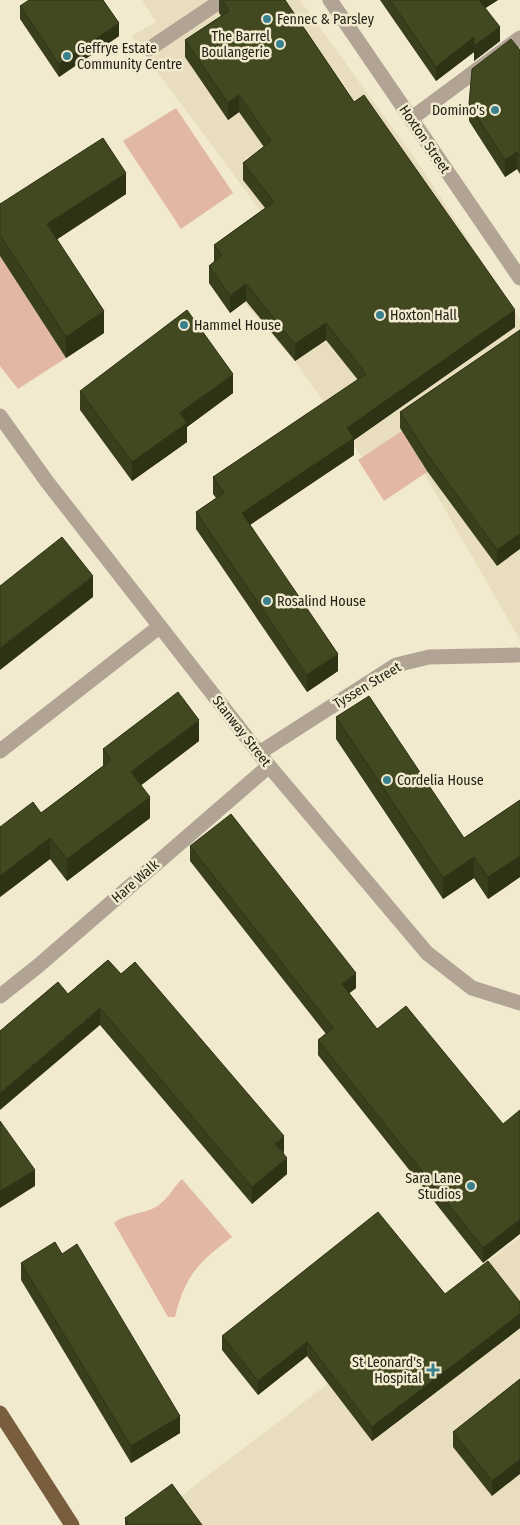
<svg xmlns="http://www.w3.org/2000/svg" width="520" height="1525" viewBox="0 0 520 1525" font-family="'Fira Sans Condensed',sans-serif">
<rect width="100%" height="100%" fill="#f2eacf"/>
<g fill="#e8debd">
<path d="M142,0H300L418,163L520,319V640L424,473L390,497L298,365L214,268L264,216L131,36L156,22Z"/>
<path d="M520,1237V1525H188L172,1503Z"/>
</g>
<g fill="#e2b8a4">
<path d="M176,108L233,193L181,229L123,141Z"/>
<path d="M0,256L66,358L18,389L0,366Z"/>
<path d="M402,431L427,472L384,501L358,460Z"/>
<path d="M182,1179L232,1237C199,1262 185,1275 175,1317H168L114,1223C124,1214 142,1214 154,1208C167,1201 172,1189 182,1179Z"/>
</g>
<g fill="none" stroke-linecap="round" stroke-linejoin="round">
<g stroke="#b2a494" stroke-width="15">
<path d="M330,0L520,278"/>
<path d="M149,49L222,0"/>
<path d="M412,118L520,38"/>
<path d="M0,416L48,483L269,766L427,953L472,988L520,1003"/>
<path d="M0,751L159,627"/>
<path d="M259,753L396,665L429,657L517,655"/>
<path d="M0,996L38,966L269,766"/>
</g>
<path stroke="#795e3e" stroke-width="15" d="M0,1413L72,1525"/>
</g>
<g fill="#393f1c">
<path d="M219,0H285L354,102L515,327L354,440V455L250,525L338,671L307,692L196,529V512L216,498L213,494V477L358,380L326,340L295,361L246,301L230,313L209,283V266L214,262V245L265,208L243,180V163L264,147L239,112L228,120L185,57V40L221,16L219,13Z"/>
<path d="M380,0H498L485,8L500,41L474,61V52L436,81Z"/>
<path d="M20,6L119,36L59,77L20,19Z"/>
<path d="M520,50V174L517,169L505,177L469,121V104Z"/>
<path d="M126,194L57,239L104,333L66,358L0,256V204Z"/>
<path d="M520,330L497,566L427,471L400,428V412Z"/>
<path d="M80,391L233,393L187,427V442L132,481L80,410Z"/>
<path d="M336,717L464,838L520,800V877L488,899L474,878L443,899L336,739Z"/>
<path d="M199,741L141,785L150,818L67,881L50,859L0,897V827L41,813L103,766V749Z"/>
<path d="M190,846L356,988L349,993L377,1029L503,1124L483,1263L318,1055V1040L326,1034L190,861Z"/>
<path d="M108,960L284,1153L287,1174L252,1204L100,1025L68,994Z"/>
<path d="M21,1263L180,1433L131,1463L21,1280Z"/>
<path d="M445,1294L520,1302V1328L372,1441L307,1356L258,1395L222,1350V1336Z"/>
<path d="M520,1379L492,1496L453,1447V1432Z"/>
<path d="M125,1518L202,1525H125Z"/>
</g>
<g fill="#2e3316">
<path d="M478,0H498L478,13Z"/>
<path d="M119,23V36L59,77V64Z"/>
<path d="M500,27V41L474,61V52L436,81V67L474,37Z"/>
<path d="M239,95V112L228,120V103Z"/>
<path d="M517,152V169L505,177V160Z"/>
<path d="M126,173V194L47,246V224Z"/>
<path d="M246,284V301L230,313V296Z"/>
<path d="M515,310V327L354,440V455L242,530V513L347,428Z"/>
<path d="M104,311V333L66,358V337Z"/>
<path d="M326,323V340L295,361V344Z"/>
<path d="M233,374V393L187,427V442L132,481V462L180,413Z"/>
<path d="M520,533V549L497,566V550Z"/>
<path d="M93,576V597L0,670V648Z"/>
<path d="M338,654V671L307,692V675Z"/>
<path d="M199,720V741L131,793V772Z"/>
<path d="M150,797V818L67,881V859Z"/>
<path d="M50,838V859L0,897V876Z"/>
<path d="M520,856V877L488,899V877Z"/>
<path d="M474,857V878L443,899V878Z"/>
<path d="M356,973V988L342,999V984Z"/>
<path d="M100,1008V1025L0,1110V1093Z"/>
<path d="M284,1136V1153L275,1144Z"/>
<path d="M287,1158V1174L252,1204V1187Z"/>
<path d="M35,1170V1186L0,1208V1191Z"/>
<path d="M520,1219V1234L483,1263V1248Z"/>
<path d="M520,1314V1328L372,1441V1427Z"/>
<path d="M307,1342V1356L258,1395V1381Z"/>
<path d="M180,1416V1433L131,1463V1446Z"/>
<path d="M520,1459V1474L492,1496V1481Z"/>
</g>
<g fill="#424920" stroke="#2e3316">
<path d="M29,0H103L119,23L59,64L20,6Z"/>
<path d="M222,0H285L354,102L364,95L515,310L347,428L354,438L242,513L338,654L307,675L196,512L224,493L213,477L366,374L326,323L295,344L246,284L230,296L209,266L222,255L214,245L274,202L243,163L271,141L239,95L228,103L185,40L229,11Z"/>
<path d="M390,0H479L500,27L474,46V37L436,67Z"/>
<path d="M511,39L520,50V158L517,152L505,160L469,104L472,69Z"/>
<path d="M103,138L126,173L47,224L104,311L66,337L0,235V204Z"/>
<path d="M187,310L233,374L180,413L187,423L132,462L80,391Z"/>
<path d="M520,330V533L497,550L427,454L400,412Z"/>
<path d="M62,537L93,576L0,648V586Z"/>
<path d="M178,692L199,720L131,772L150,797L67,859L50,838L0,876V827L33,802L41,813L77,786L111,760L103,749Z"/>
<path d="M369,696L464,838L520,800V856L488,877L474,857L443,878L336,717Z"/>
<path d="M231,814L356,973L342,984L377,1029L406,1006L503,1124L520,1110V1219L483,1248L318,1040L333,1028L190,846Z"/>
<path d="M108,960L121,974L135,962L284,1136L275,1144L287,1158L252,1187L100,1008L0,1093V1031L58,982L68,994Z"/>
<path d="M0,1121L35,1170L0,1191Z"/>
<path d="M378,1212L445,1294L488,1261L520,1302V1314L372,1427L307,1342L258,1381L222,1336Z"/>
<path d="M55,1242L62,1254L77,1244L180,1416L131,1446L21,1263Z"/>
<path d="M520,1379V1459L492,1481L453,1432Z"/>
<path d="M172,1484L202,1525H129L125,1518Z"/>
</g>
<g fill="#3b808d" stroke="#f2eacf" stroke-width="2">
<circle cx="267" cy="19" r="5"/>
<circle cx="280" cy="44" r="5"/>
<circle cx="67" cy="56" r="5"/>
<circle cx="495" cy="110" r="5"/>
<circle cx="380" cy="315" r="5"/>
<circle cx="184" cy="325" r="5"/>
<circle cx="267" cy="601" r="5"/>
<circle cx="387" cy="780" r="5"/>
<circle cx="471" cy="1186" r="5"/>
<path d="M430.5 1362.5h5v5h5v5h-5v5h-5v-5h-5v-5h5z"/>
</g>
<g text-anchor="middle" stroke-width="5" stroke-linejoin="round" paint-order="stroke">
<g font-size="14" fill="#242117" stroke="#f2eacf" text-anchor="start">
<text x="277" y="24">Fennec &amp; Parsley</text>
<text x="270" y="41" text-anchor="end">The Barrel<tspan x="270" dy="16">Boulangerie</tspan></text>
<text x="77" y="53">Geffrye Estate<tspan x="77" dy="16">Community Centre</tspan></text>
<text x="485" y="115" text-anchor="end">Domino's</text>
<text x="390" y="320">Hoxton Hall</text>
<text x="194" y="330">Hammel House</text>
<text x="277" y="606">Rosalind House</text>
<text x="397" y="785">Cordelia House</text>
<text x="461" y="1183" text-anchor="end">Sara Lane<tspan x="461" dy="16">Studios</tspan></text>
<text x="422" y="1367" text-anchor="end">St Leonard's<tspan x="422" dy="16">Hospital</tspan></text>
</g>
<g font-size="14" fill="#242117" stroke="#f2eacf">
<text transform="translate(425 139) rotate(56)" y="5">Hoxton Street</text>
<text transform="translate(367 685) rotate(-31)" y="5">Tyssen Street</text>
<text transform="translate(242 731) rotate(52)" y="5">Stanway Street</text>
<text transform="translate(135 881) rotate(-41)" y="5">Hare Walk</text>
</g>
</g>
</svg>
